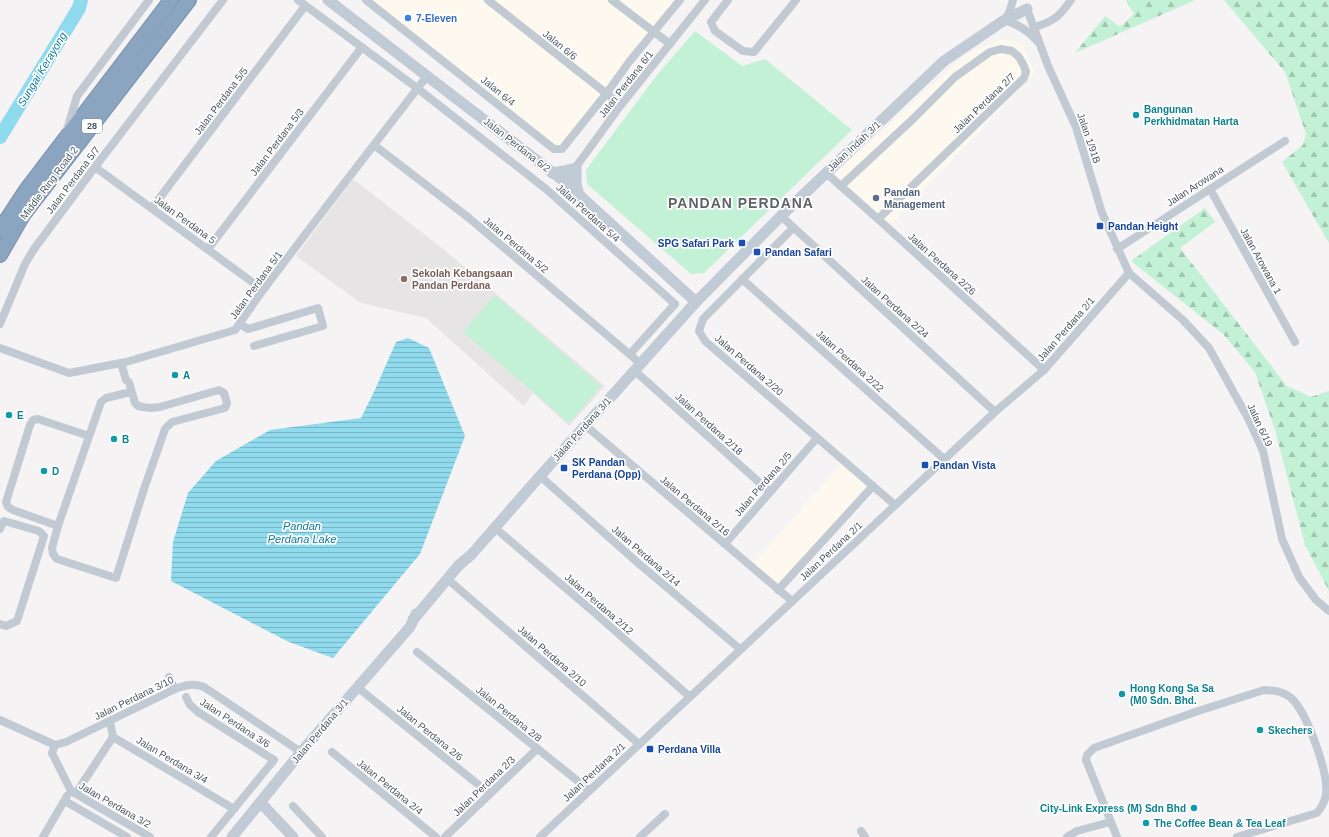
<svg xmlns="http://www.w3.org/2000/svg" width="1329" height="837" font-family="Helvetica,sans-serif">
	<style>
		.commercial { fill: #fdf9ef }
		.education { fill: #e6e4e5 }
		.green { fill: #c3f1d5 }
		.forest { fill: url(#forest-firs) }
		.water { fill: url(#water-rules) }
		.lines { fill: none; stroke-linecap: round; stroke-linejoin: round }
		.river { stroke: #90daee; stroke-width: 14 }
		.highway-casing { stroke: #7690ad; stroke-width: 16 }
		.street { stroke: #c1cad2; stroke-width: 8 }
		.secondary { stroke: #c1cbd6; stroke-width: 11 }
		.highway { stroke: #8ba5c1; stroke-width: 14 }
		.shop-dot { fill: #3f7fe0; stroke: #fff; stroke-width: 1.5 }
		.culture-dot { fill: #0f9aa8; stroke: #fff; stroke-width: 1.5 }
		.service-dot { fill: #5c6f8a; stroke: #fff; stroke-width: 1.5 }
		.transit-dot { fill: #1a4fb4; stroke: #fff; stroke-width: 1.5 }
		.education-dot { fill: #8d6e63; stroke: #fff; stroke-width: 1.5 }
		.labels { text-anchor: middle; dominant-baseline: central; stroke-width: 3.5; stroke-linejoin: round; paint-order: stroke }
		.shield { fill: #fff; stroke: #808990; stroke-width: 1 }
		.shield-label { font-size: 9px; font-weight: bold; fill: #4a5661 }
		.shop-label { font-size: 10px; font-weight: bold; fill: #366cbe; stroke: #fff; text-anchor: start }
		.street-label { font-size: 10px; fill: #4a5661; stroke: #fff }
		.culture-label { font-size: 10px; font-weight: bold; fill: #0d838f; stroke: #fff; text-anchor: start }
		.service-label { font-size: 10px; font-weight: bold; fill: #4e5e75; stroke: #fff; text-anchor: start }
		.transit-label { font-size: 10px; font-weight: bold; fill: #164399; stroke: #fff; text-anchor: start }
		.education-label { font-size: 10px; font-weight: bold; fill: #785e54; stroke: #fff; text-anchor: start }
		.water-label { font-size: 11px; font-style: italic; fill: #0c7c9b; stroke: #fff }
		.district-label { font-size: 14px; font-weight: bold; letter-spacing: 1px; fill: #5f6368; stroke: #fff }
	</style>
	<defs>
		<pattern id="forest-firs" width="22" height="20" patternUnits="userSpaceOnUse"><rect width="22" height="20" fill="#c3f1d5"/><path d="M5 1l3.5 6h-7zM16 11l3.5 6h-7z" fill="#a0c6b0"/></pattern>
		<pattern id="water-rules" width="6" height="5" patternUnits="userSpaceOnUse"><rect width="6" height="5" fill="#90daee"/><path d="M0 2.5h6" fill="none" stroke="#78b4c4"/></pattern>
	</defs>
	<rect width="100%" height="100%" fill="#f5f3f3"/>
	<g class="commercial">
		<path d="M370 0H678L561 146 555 145 458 68Z"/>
		<path d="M1002 39 1023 44 1034 73 890 225 835 174 965 55Z"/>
		<path d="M842 463 868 487 778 584 753 563Z"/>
	</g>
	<path class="education" d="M353 179 442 248 605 386 569 426 533 393 524 406 426 318 361 303 296 256Z"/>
	<g class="green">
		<path d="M695 31 742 66 765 59 852 130 704 273 691 274 587 184 586 170 657 75Z"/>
		<path d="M495 295 601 386 569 423 463 332Z"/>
	</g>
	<g class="forest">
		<path d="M1126 0H1195L1075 53 1105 16 1120 27 1134 14Z"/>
		<path d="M1224 0H1329V243L1282 162 1303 145 1306 134 1285 72Z"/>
		<path d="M1205 208 1215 222 1180 248 1287 386 1311 397 1329 391V591L1305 545 1275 430 1255 372 1223 334 1131 261Z"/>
	</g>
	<path class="water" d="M408 338 429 348 465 436 420 554 333 658 289 642 171 581 173 542 188 493 216 461 270 430 361 418 374 392 396 342Z"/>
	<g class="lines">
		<path class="river" d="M0 137 79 8 81 0"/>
		<defs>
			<g id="highway">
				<path d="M0 230 26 190 171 0"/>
				<path d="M0 255 23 215 189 0"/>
			</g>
		</defs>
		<use href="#highway" class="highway-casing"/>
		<g class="street">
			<path d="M298 0 417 88 546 189 675 304 630 354"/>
			<path d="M366 0 554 149H562L606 94 629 62 680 0"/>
			<path d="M488 0 621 105"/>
			<path d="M612 0 670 44"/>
			<path d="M728 0 711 22 715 31 743 51 754 52 796 0"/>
			<path d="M1013 0 1010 10 1005 20C1018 25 1028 30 1037 41"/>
			<path d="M1027 9 1048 66 1076 127 1102 213 1129 273 1183 320 1209 348 1249 420 1263 451 1282 539 1299 577 1316 600 1329 611"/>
			<path d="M1035 27C1054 21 1059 17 1071 0"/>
			<path d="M67 130 77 96 149 0"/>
			<path d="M374 145 469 218 641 364"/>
			<path d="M95 167 263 290"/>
			<path d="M826 173 878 219 1044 370"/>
			<path d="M565 182 621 105 705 0"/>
			<path d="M841 186 913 119 955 77 990 52 1001 49 1012 51 1019 57 1024 66 1026 72 1024 78 878 219"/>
			<path d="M1210 189 1295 342"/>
			<path d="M152 208 305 6"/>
			<path d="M781 216 995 412"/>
			<path d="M793 228 703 319 699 331 705 341 895 505"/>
			<path d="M208 249 362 47"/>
			<path d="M1117 249 1285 141"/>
			<path d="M742 279 944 459"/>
			<path d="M0 324 25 264 34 249 95 167 223 0"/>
			<path d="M240 324 248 329 318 308 323 326 254 346"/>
			<path d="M0 348 69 373 126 362 235 330 263 290 336 194 427 76"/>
			<path d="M121 363 126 380 129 382 135 403 138 406 143 407 151 408 160 407 219 390 224 393 227 403 225 408 172 422 165 429 144 489 116 578 57 559 53 554 52 548 58 526 101 402 106 398 131 392"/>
			<path d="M635 371 770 492"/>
			<path d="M586 426 792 601"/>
			<path d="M540 476 638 563 740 649"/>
			<path d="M58 526 13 510 8 507 6 502 30 425 33 420 38 419 89 436"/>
			<path d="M495 528 596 614 690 697"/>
			<path d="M0 529 2 524 4 521 39 531 44 536 17 621 6 626 0 624"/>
			<path d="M725 544 817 438"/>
			<path d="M452 583 639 744"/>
			<path d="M778 590 873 486"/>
			<path d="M417 652 589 790"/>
			<path d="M169 677 175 689"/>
			<path d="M357 687 490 794"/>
			<path d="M186 697 190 705 198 712 274 760 211 837"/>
			<path d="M0 720 55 745"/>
			<path d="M110 722 113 737 234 809"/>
			<path d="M55 745 66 742 175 689C185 685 193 683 204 687L301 752"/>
			<path d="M55 745 52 753 71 791 150 837"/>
			<path d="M332 752 436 837"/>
			<path d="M76 793 113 737"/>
			<path d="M65 801 127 837"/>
			<path d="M293 806 322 837"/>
			<path d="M861 831 865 837"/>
			<path d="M43 837 67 796"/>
			<path d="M445 837 537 749"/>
			<path d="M540 837 995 412 1044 370 1129 273"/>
			<path d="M640 837 665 814"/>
			<path d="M1067 837 1077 831 1110 822"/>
			<path d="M1117 837 1086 760 1087 755 1094 748 1195 712 1264 690C1275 690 1287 692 1294 701 1308 717 1329 774 1326 794 1325 802 1322 807 1317 813L1237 837"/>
		</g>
		<g class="secondary">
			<path d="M328 0 565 182 696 302"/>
			<path d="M552 173 564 171 576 168V184L579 195"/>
			<path d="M413 620 459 565 472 554 540 476 696 302 781 216 944 61 1003 21 1027 9"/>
			<path d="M260 802 293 837"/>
			<path d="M232 837 301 752 410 627 416 614"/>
		</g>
		<use href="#highway" class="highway"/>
	</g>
	<circle class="shop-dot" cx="408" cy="18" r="4"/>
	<g class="culture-dot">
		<circle cx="1136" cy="115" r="4"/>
		<circle cx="175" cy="375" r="4"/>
		<circle cx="9" cy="415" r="4"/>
		<circle cx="114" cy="439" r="4"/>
		<circle cx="44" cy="471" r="4"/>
		<circle cx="1122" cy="694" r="4"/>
		<circle cx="1260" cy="730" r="4"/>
		<circle cx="1194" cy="808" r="4"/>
		<circle cx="1146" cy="823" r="4"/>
	</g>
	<circle class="service-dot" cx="876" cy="198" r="4"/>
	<g class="transit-dot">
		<rect x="1096" y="222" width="8" height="8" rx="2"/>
		<rect x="738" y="239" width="8" height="8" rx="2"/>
		<rect x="753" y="248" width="8" height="8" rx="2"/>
		<rect x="921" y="461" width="8" height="8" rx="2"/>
		<rect x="560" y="464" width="8" height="8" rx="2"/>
		<rect x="646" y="745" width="8" height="8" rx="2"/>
	</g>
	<circle class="education-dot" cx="404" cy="279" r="4"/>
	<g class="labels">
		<rect class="shield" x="82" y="119" width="20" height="14" rx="3"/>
		<g class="shield-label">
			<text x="92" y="126">28</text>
		</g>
		<g class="shop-label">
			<text x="416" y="18">7-Eleven</text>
		</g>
		<g class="street-label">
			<text transform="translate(560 45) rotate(39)">Jalan 6/6</text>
			<text transform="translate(626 84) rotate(-52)">Jalan Perdana 6/1</text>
			<text transform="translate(498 91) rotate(39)">Jalan 6/4</text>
			<text transform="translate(221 101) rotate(-53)">Jalan Perdana 5/5</text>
			<text transform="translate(984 103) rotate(-44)">Jalan Perdana 2/7</text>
			<text transform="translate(1089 138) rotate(71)">Jalan 1/91B</text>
			<text transform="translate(277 142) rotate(-53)">Jalan Perdana 5/3</text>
			<text transform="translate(517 145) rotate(38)">Jalan Perdana 6/2</text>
			<text transform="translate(854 146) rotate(-43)">Jalan Indah 3/1</text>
			<text transform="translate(73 180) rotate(-53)">Jalan Perdana 5/7</text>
			<text transform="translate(49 183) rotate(-53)">Middle Ring Road 2</text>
			<text transform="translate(1195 186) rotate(-33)">Jalan Arowana</text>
			<text transform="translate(588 213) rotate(42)">Jalan Perdana 5/4</text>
			<text transform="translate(185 220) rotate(36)">Jalan Perdana 5</text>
			<text transform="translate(516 245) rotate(40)">Jalan Perdana 5/2</text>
			<text transform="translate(1261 261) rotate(61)">Jalan Arowana 1</text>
			<text transform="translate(942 264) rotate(42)">Jalan Perdana 2/26</text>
			<text transform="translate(256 285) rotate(-54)">Jalan Perdana 5/1</text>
			<text transform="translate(895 307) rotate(42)">Jalan Perdana 2/24</text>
			<text transform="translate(1066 329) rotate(-49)">Jalan Perdana 2/1</text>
			<text transform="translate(850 361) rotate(42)">Jalan Perdana 2/22</text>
			<text transform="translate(749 365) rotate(41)">Jalan Perdana 2/20</text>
			<text transform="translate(709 424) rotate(42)">Jalan Perdana 2/18</text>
			<text transform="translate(1260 425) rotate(65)">Jalan 6/19</text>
			<text transform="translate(582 429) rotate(-48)">Jalan Perdana 3/1</text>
			<text transform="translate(763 484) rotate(-49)">Jalan Perdana 2/5</text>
			<text transform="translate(695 506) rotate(40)">Jalan Perdana 2/16</text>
			<text transform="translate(831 551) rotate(-43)">Jalan Perdana 2/1</text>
			<text transform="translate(646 556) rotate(41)">Jalan Perdana 2/14</text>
			<text transform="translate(599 604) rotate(41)">Jalan Perdana 2/12</text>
			<text transform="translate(552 656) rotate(41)">Jalan Perdana 2/10</text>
			<text transform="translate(134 698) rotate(-26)">Jalan Perdana 3/10</text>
			<text transform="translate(509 714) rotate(39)">Jalan Perdana 2/8</text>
			<text transform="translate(235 723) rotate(33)">Jalan Perdana 3/6</text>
			<text transform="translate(320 731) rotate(-50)">Jalan Perdana 3/1</text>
			<text transform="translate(430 733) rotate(39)">Jalan Perdana 2/6</text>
			<text transform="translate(172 760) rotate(31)">Jalan Perdana 3/4</text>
			<text transform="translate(594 772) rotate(-43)">Jalan Perdana 2/1</text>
			<text transform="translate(484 786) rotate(-44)">Jalan Perdana 2/3</text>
			<text transform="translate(390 787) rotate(39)">Jalan Perdana 2/4</text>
			<text transform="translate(115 805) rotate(30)">Jalan Perdana 3/2</text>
		</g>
		<g class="culture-label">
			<text x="1144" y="109">Bangunan<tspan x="1144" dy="12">Perkhidmatan Harta</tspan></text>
			<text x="183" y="375">A</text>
			<text x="17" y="415">E</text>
			<text x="122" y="439">B</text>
			<text x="52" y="471">D</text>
			<text x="1130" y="688">Hong Kong Sa Sa<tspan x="1130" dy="12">(M0 Sdn. Bhd.</tspan></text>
			<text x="1268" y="730">Skechers</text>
			<text x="1186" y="808" text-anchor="end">City-Link Express (M) Sdn Bhd</text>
			<text x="1154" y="823">The Coffee Bean &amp; Tea Leaf</text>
		</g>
		<g class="service-label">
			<text x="884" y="192">Pandan<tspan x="884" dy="12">Management</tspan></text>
		</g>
		<g class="transit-label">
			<text x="1108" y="226">Pandan Height</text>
			<text x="734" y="243" text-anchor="end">SPG Safari Park</text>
			<text x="765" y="252">Pandan Safari</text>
			<text x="572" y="462">SK Pandan<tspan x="572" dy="12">Perdana (Opp)</tspan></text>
			<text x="933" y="465">Pandan Vista</text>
			<text x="658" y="749">Perdana Villa</text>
		</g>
		<g class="education-label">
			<text x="412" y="273">Sekolah Kebangsaan<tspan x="412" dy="12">Pandan Perdana</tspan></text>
		</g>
		<g class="water-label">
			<text transform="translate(42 69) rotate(-59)">Sungai Kerayong</text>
			<text x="302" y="526">Pandan<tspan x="302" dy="13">Perdana Lake</tspan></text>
		</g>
		<g class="district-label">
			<text x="741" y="203">PANDAN PERDANA</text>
		</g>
	</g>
</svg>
